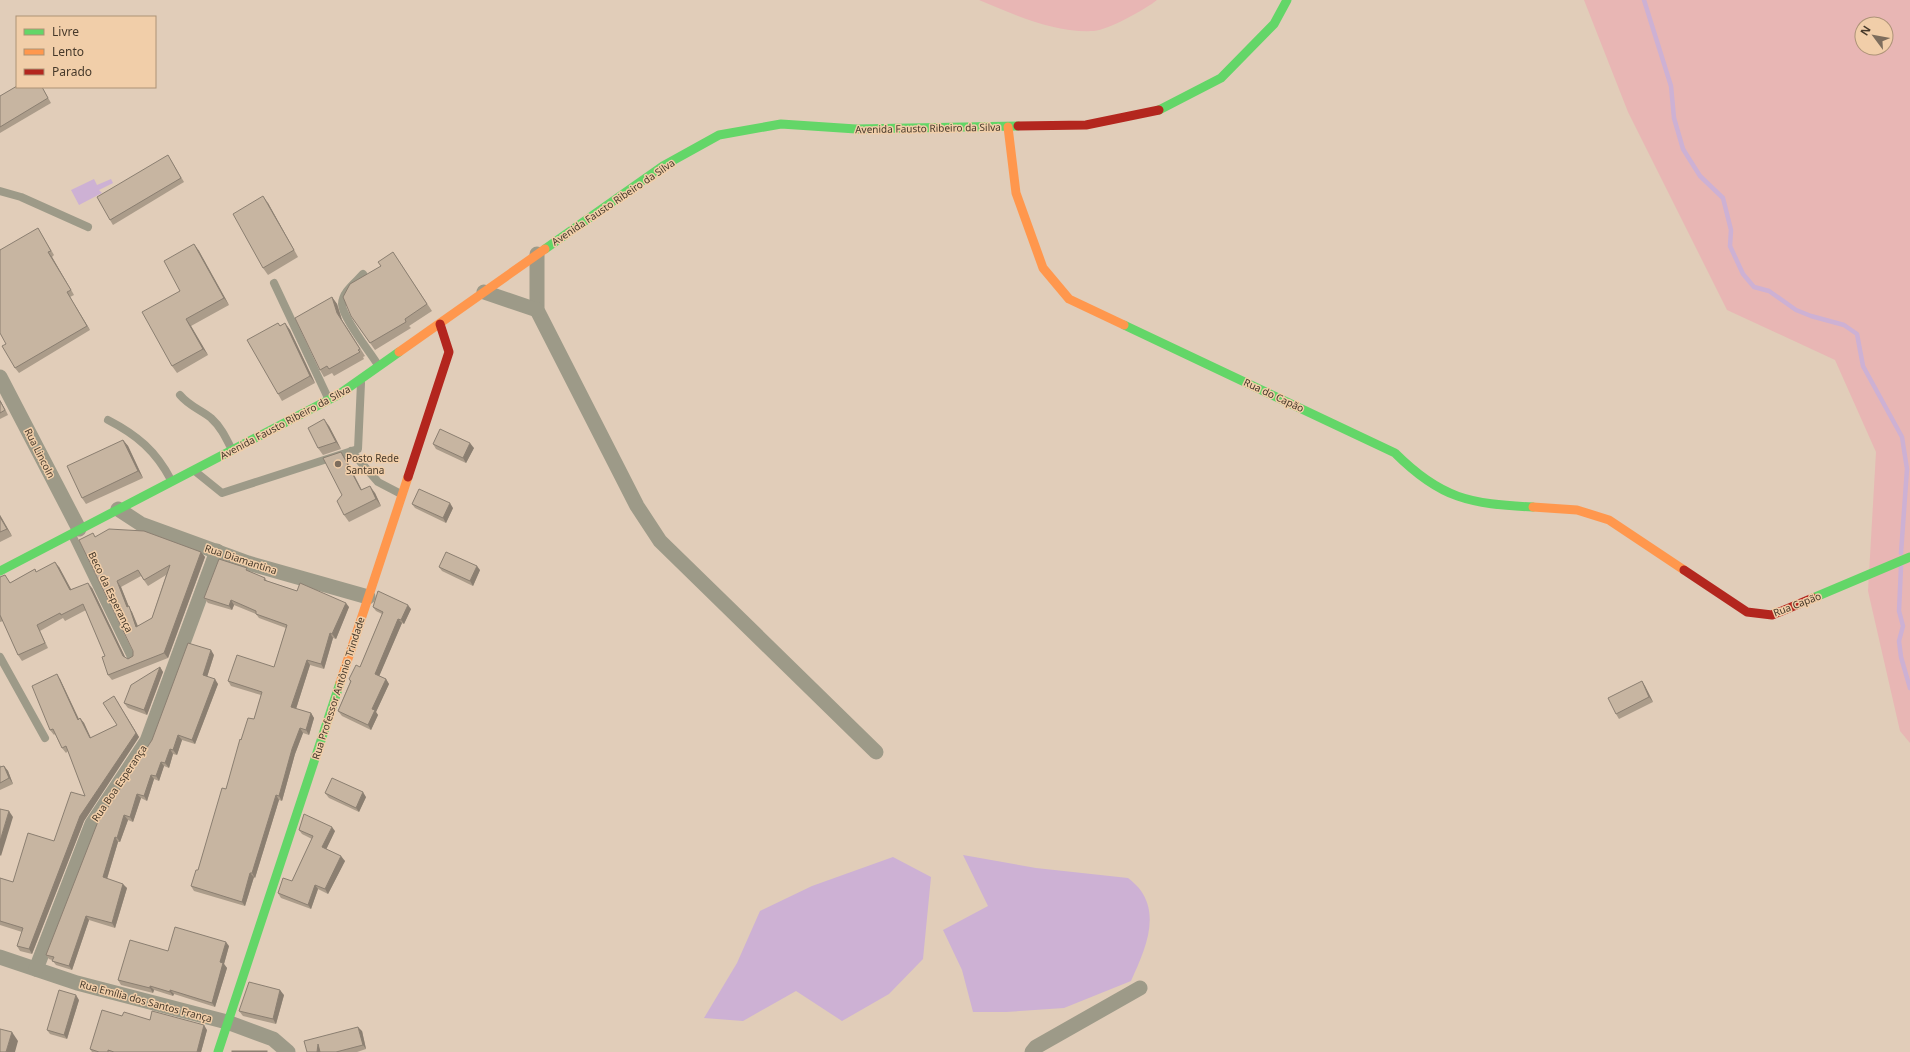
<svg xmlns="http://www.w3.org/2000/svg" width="1910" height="1052" font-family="'Noto Sans',sans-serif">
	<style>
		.green { fill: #e8b6b4; fill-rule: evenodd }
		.water { fill: #cdb1d4 }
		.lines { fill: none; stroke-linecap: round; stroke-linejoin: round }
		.stream { stroke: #cdb1d4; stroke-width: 4.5 }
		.lane { stroke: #9d9a88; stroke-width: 8 }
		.street { stroke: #9d9a88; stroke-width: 15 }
		.fast { stroke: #63d668; stroke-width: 9 }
		.slow { stroke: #ff974d; stroke-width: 9 }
		.jam { stroke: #b3261e; stroke-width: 9 }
		.wall { fill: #ab9c8a; fill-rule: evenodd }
		.shaded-wall { fill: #8b7f71 }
		.building { fill: #c7b5a1; stroke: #8b7f71; fill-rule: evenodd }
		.poi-dot { fill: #7d6d5d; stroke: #f1cea9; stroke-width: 1.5 }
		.labels { text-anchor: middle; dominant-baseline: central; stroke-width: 3; stroke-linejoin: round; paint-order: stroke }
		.street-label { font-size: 10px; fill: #473a2b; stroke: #f1cea9 }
		.poi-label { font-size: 10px; fill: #473a2b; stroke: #f1cea9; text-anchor: start }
	</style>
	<rect width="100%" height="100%" fill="#e1cdb9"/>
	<g class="green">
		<path d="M979 0H1157C1146 9 1108 30 1094 31 1054 33 1015 15 979 0Z"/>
		<path d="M1584 0H1910V743L1900 731 1868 591 1876 452 1835 360 1727 310 1628 112ZM1862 24H1886V48H1862Z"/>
	</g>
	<g class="water">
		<path d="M94 179 97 185 111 179 113 183 99 190 102 193 79 205 71 190Z"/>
		<path d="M963 855 1036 868 1128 878C1133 882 1140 888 1143 894 1159 921 1143 954 1131 981L1064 1008 1006 1012H973L962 970 943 930 988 906Z"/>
		<path d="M893 857 931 877 923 959 889 994 842 1021 796 991 743 1021 704 1018 737 963 760 911 812 886Z"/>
	</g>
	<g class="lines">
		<g class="stream">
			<path d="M1644 0 1671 86 1674 118 1683 149 1700 176 1723 198 1731 230 1730 246 1743 274 1754 287 1769 291 1796 310 1811 316 1844 325 1857 334 1863 366 1902 437 1907 469 1901 553"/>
			<path d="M1901 567 1899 611 1903 626 1899 641 1901 657 1910 688"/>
		</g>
		<g class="lane">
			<path d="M0 191 21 197 88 227"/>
			<path d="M363 274C356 282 342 292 342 304 342 317 370 352 378 365"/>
			<path d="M274 283 329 400"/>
			<path d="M180 395C189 406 201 410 211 418 221 427 226 438 232 450"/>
			<path d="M108 420C137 435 156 451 171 480"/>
			<path d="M351 451 378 482 401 494"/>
			<path d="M196 472 222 493 358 449 361 383"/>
			<path d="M72 535 132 659"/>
			<path d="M0 657 45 738"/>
		</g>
		<g class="street">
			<path d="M537 254V310L637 506 660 541 876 752"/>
			<path d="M484 292 537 310"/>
			<path d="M0 377 79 529"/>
			<path d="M118 509 141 524 248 563 368 597"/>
			<path d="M0 957 77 983 227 1022 273 1039 288 1052"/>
			<path d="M36 969 92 824 147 741 217 551"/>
			<path d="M1032 1052 1036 1047 1140 988"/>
		</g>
		<g class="fast">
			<path d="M1159 110 1221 78 1274 24 1287 0"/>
			<path d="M545 249 663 166 719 135 781 124 856 129 1018 126"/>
			<path d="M1124 325 1395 453C1441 499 1470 504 1533 507"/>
			<path d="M0 571 338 395 399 352"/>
			<path d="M1813 598 1910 557"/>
			<path d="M218 1052 340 683"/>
		</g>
		<g class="slow">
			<path d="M1008 127 1016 193 1043 268 1069 299 1124 325"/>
			<path d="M399 352 545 249"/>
			<path d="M1533 507 1577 510 1609 520 1684 570"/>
			<path d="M340 683 408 477"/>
		</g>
		<g class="jam">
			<path d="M1018 126 1086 125 1159 110"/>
			<path d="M408 477 449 352 440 324"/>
			<path d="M1684 570 1747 612 1772 615 1813 598"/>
		</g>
	</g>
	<g class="wall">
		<path d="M17 87H42L51 103 0 133V96Z"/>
		<path d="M171 160 184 182 113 225 110 220Z"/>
		<path d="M268 203 298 257 268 275 263 268Z"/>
		<path d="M38 228 54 255 52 257 74 295 70 297 90 330 19 373 15 368 6 344Z"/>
		<path d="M194 244 199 251 229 305 191 326 208 355 177 373 172 366 180 291Z"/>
		<path d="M393 252 432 311 409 326 411 328 375 350 351 316 381 266Z"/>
		<path d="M332 297 337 304 342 320 365 356 363 357 364 359 334 376 332 373 324 377 320 370Z"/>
		<path d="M278 323 280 326 285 323 290 330 315 383 282 401 278 394Z"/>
		<path d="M0 400 8 415 0 419Z"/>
		<path d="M329 426 341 449 323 455 318 448Z"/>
		<path d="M123 440 128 446 143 478 86 504 82 498Z"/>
		<path d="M433 444 474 448 466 463 436 449Z"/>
		<path d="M346 459 362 490 375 493 381 506 349 522 344 515 342 495Z"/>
		<path d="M412 504 453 508 446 523 415 508Z"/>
		<path d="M0 515 12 536 0 542Z"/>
		<path d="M96 537 201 552 205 557 168 658 112 680 108 675 105 656 86 610 65 621 63 618 40 631 48 648 22 661 18 655 3 621 0 622V577L5 575 10 583 35 569 36 572 59 567 71 589 92 588 125 657 128 659 133 656V651ZM166 575 152 618 138 626 132 612 129 607 121 587 141 576 148 586Z"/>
		<path d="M439 567 480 570 473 586 442 571Z"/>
		<path d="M247 568 249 571 265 578 267 581 297 591 349 607 336 639 333 638 324 669 310 665 296 709 311 713 314 718 309 735 303 733 295 754 282 801 279 800 255 878 254 877 245 906 194 891 191 886 198 870 226 789 241 740 254 719 261 695 231 686 228 681 274 667 286 628 259 618 256 614 234 605 232 610 208 603 204 598Z"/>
		<path d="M373 607 411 609 404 624 402 623 379 676 386 679 389 684 376 712 378 715 371 730 342 716 338 711 350 682 349 679 360 667 382 614 376 611Z"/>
		<path d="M214 655 207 677 218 684 195 744 182 740 177 755 173 754 169 768 164 766 159 781 154 779 147 801 141 798 133 822 128 820 120 842H118L107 879 127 888 115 928 89 920 72 970 56 965 52 960 49 959 46 955Z"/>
		<path d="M160 667 163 672 147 715 128 708 124 703Z"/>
		<path d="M60 679 79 719 80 718 84 723 91 738 117 725V701L139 737 84 821 32 954 20 951 17 946 22 932 0 925V878L13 882 54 841 85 796 68 751 66 753 62 748 55 734 54 735 50 730Z"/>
		<path d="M1642 681 1645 686 1653 702 1619 719 1616 714Z"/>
		<path d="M0 765 1 767 4 766 8 771 13 784 0 790Z"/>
		<path d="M325 793 366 797 359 812 329 798Z"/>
		<path d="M299 830 335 831 326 849 345 861 328 894 318 889 311 909 281 898 278 893 292 881 312 839 302 834Z"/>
		<path d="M229 946 224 964 227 968 215 1007 174 994 173 996 154 990 153 993 121 985 118 980 168 951Z"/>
		<path d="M284 995 276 1024 243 1016 239 1011Z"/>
		<path d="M79 1000 67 1039 50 1034 47 1030Z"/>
		<path d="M122 1016 150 1020 207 1030 201 1052H92L90 1049Z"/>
		<path d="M362 1031 366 1049 357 1052H307Z"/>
	</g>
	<g class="shaded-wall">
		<path d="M263 196 268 203 298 257 294 250Z"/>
		<path d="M194 244 199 251 229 305 224 298Z"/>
		<path d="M48 252 52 257 74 295 71 290Z"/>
		<path d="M67 292 70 297 90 330 87 326Z"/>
		<path d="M332 297 337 304 342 320 365 356 337 313Z"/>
		<path d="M186 319 191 326 208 355 203 349Z"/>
		<path d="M285 323 290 330 315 383 310 376Z"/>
		<path d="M0 400 8 415 5 410 0 401Z"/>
		<path d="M324 419 329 426 341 449 336 442Z"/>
		<path d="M123 440 128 446 143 478 138 471Z"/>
		<path d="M470 443 474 448 466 463 463 458Z"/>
		<path d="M341 452 346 459 365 497 361 490Z"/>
		<path d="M370 486 375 493 381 506 376 499Z"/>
		<path d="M450 503 453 508 446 523 443 518Z"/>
		<path d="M0 515 12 536 7 529 0 517Z"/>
		<path d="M201 552 205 557 168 658 164 653Z"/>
		<path d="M55 562 59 567 74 595 70 590Z"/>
		<path d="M477 566 480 570 473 586 470 581Z"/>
		<path d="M117 581 121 587 129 607 132 612 140 632 136 627 127 607Z"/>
		<path d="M88 583 92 588 127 661 123 656Z"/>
		<path d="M231 600 234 605 232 610 229 606Z"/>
		<path d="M346 603 349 607 336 639 332 634Z"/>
		<path d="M408 605 411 609 404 624 401 620Z"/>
		<path d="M398 619 402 623 378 679 375 674Z"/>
		<path d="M330 633 333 638 324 669 321 664Z"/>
		<path d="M211 650 214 655 206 680 203 675Z"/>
		<path d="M307 660 310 665 295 712 291 707Z"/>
		<path d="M160 667 163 672 147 715 144 710Z"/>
		<path d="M57 674 60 679 81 724 78 720Z"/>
		<path d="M215 679 218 684 195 744 192 740Z"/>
		<path d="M386 679 389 684 376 712 378 715 371 730 368 725 372 709Z"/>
		<path d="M1642 681 1645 686 1653 702 1649 697Z"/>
		<path d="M114 696 139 737 84 821 32 954 29 949 80 816 136 733Z"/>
		<path d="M311 713 314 718 309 735 306 730Z"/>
		<path d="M80 718 84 723 93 743 90 738Z"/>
		<path d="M300 728 303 733 295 754 282 801 279 796 292 749Z"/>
		<path d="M178 735 182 740 177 755 173 750Z"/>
		<path d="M170 749 173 754 169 768 165 763Z"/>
		<path d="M161 762 164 766 159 781 156 776Z"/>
		<path d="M4 766 8 771 13 784 9 778Z"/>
		<path d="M151 775 154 779 147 801 144 796Z"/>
		<path d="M363 792 366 797 359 812 356 808Z"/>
		<path d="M137 794 141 798 133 822 130 817Z"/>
		<path d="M276 795 279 800 255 878 252 873Z"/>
		<path d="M9 811 13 817 1 856 0 855V841Z"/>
		<path d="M124 815 128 820 120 842 117 838Z"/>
		<path d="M332 827 335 831 325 852 322 847Z"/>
		<path d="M115 837 118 842 106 882 103 877Z"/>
		<path d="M341 856 345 861 328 894 325 889Z"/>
		<path d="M250 873 254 877 245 906 242 902Z"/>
		<path d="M123 884 127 888 115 928 112 923Z"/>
		<path d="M315 885 318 889 311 909 308 905Z"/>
		<path d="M86 916 89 920 72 970 69 966Z"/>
		<path d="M226 942 229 946 224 964 227 968 215 1007 212 1003 220 962Z"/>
		<path d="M150 986 154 990 153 993 150 988Z"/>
		<path d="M170 990 174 994 173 996 170 992Z"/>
		<path d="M280 990 284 995 276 1024 273 1019Z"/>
		<path d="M76 995 79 1000 67 1039 64 1035Z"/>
		<path d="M204 1025 207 1030 201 1052H197Z"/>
		<path d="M358 1027 362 1031 366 1049 363 1045Z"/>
		<path d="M12 1032 18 1041 15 1052H6Z"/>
		<path d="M318 1044 321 1052H317Z"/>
	</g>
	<g class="building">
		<path d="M17 86V87H42L48 98 0 127V96Z"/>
		<path d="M168 155 181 178 110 220 97 197Z"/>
		<path d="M263 196 294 250 263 268 233 214Z"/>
		<path d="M38 228 51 251 48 252 71 290 67 292 87 326 15 368 2 346 6 344 0 333V250Z"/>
		<path d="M194 244 224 298 186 319 203 349 172 366 142 312 180 291 164 261Z"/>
		<path d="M393 252 427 304 405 319 406 322 370 343 351 316 343 297 350 284 381 266 378 262Z"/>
		<path d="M332 297 337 313 360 349 358 350 360 352 329 369 327 366 320 370 295 318Z"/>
		<path d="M278 323 280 326 285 323 310 376 278 394 247 340Z"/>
		<path d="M0 401 5 410 0 413Z"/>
		<path d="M324 419 336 442 318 448 308 428Z"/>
		<path d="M440 429 470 443 463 458 433 444Z"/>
		<path d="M123 440 138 471 82 498 67 466Z"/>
		<path d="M341 452 361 490 370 486 376 499 344 515 337 501 342 495 323 458Z"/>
		<path d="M419 489 450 503 443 518 412 504Z"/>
		<path d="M0 517 7 529 0 532Z"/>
		<path d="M109 529 144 531 201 552 164 653 108 675 102 657 105 656 83 604 61 615 60 613 37 625 45 643 18 655 0 615V577L5 575 10 583 35 569 36 572 55 562 70 590 88 583 123 656 128 659 133 656V651L79 540 93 533 95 537ZM170 565 152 618 136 627 129 606 127 607 117 581 138 570 144 580Z"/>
		<path d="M446 552 477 566 470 581 439 567Z"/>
		<path d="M219 559 247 568 246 570 265 578 264 580 297 591 300 583 346 603 332 634 330 633 321 664 307 660 291 707 311 713 306 730 300 728 292 749 279 796 276 795 252 873H250L242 902 191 886 196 870H198L222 788 226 789 240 739 241 740 248 718 254 719 262 692 228 681 237 655 274 667 287 625 256 614V611L231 600 229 606 204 598Z"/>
		<path d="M378 591 408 605 401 620 398 619 375 674 386 679 372 709 375 710 368 725 338 711 351 681 349 679 356 665 360 667 383 612 373 607Z"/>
		<path d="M188 643 211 650 203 675 215 679 192 740 178 735 173 750 170 749 165 763 161 762 156 776 151 775 144 796 137 794 130 817 124 815 117 838 115 837 103 877 123 884 112 923 86 916 69 966 52 961 54 957 46 955 97 824 152 740Z"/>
		<path d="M160 667 144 710 124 703 131 685Z"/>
		<path d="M57 674 78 720 80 718 90 738 117 725 103 703 114 696 136 733 80 816 29 949 17 946 23 928 0 921V878L13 882 28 833 54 841 71 792 85 796 66 746 62 748 53 729 50 730 32 686Z"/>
		<path d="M1642 681 1649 697 1616 714 1608 698Z"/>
		<path d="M4 766 9 778 0 783V767Z"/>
		<path d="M332 778 363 792 356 808 325 793Z"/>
		<path d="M0 809 9 811 0 841Z"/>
		<path d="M304 814 332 827 322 847 341 856 325 889 315 885 308 905 278 893 283 878 292 881 313 836 299 830Z"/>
		<path d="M175 927 226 942 220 962 223 963 212 1003 170 990V992L150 986V988L118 980 130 940 168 951Z"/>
		<path d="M249 982 280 990 273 1019 239 1011Z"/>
		<path d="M59 990 76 995 64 1035 47 1030Z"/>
		<path d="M102 1010 122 1016 124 1012 150 1020 152 1011 204 1025 197 1052H114L108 1050V1052H99L90 1049Z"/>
		<path d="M358 1027 363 1045 336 1052H320L318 1044 317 1052H307L304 1041Z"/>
		<path d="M0 1029 12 1032 6 1052H0Z"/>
		<rect x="232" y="1051" width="35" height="1"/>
	</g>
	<circle class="poi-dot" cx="338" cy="464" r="4"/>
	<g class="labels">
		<g class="street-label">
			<text transform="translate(928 128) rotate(-1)">Avenida Fausto Ribeiro da Silva</text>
			<text transform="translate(613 202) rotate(-34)">Avenida Fausto Ribeiro da Silva</text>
			<text transform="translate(1274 395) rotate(25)">Rua do Capão</text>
			<text transform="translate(285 422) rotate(-28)">Avenida Fausto Ribeiro da Silva</text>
			<text transform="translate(40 453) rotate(63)">Rua Lincoln</text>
			<text transform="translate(241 559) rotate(18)">Rua Diamantina</text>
			<text transform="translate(111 592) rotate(64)">Beco da Esperança</text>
			<text transform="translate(1797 604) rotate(-21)">Rua Capão</text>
			<text transform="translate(338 688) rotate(-72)">Rua Professor Antônio Trindade</text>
			<text transform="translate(119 783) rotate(-56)">Rua Boa Esperança</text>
			<text transform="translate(146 1001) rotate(15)">Rua Emília dos Santos França</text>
		</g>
		<g class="poi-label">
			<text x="346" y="458">Posto Rede<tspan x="346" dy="12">Santana</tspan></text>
		</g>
	</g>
	<rect x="16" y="16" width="140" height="72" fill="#f1cea9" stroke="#ad9377"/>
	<rect x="24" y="29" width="20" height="6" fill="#63d668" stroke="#ad9377"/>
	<text x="52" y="36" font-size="12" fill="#473a2b">Livre</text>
	<rect x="24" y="49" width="20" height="6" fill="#ff974d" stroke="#ad9377"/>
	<text x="52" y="56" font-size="12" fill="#473a2b">Lento</text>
	<rect x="24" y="69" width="20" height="6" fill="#b3261e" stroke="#ad9377"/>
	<text x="52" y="76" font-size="12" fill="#473a2b">Parado</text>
	<g transform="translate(1874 36) rotate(302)"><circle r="19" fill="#f1cea9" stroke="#ad9377"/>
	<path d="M0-3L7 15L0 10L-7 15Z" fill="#7d6d5d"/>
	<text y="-6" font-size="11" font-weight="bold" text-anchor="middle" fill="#473a2b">N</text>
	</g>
</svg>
